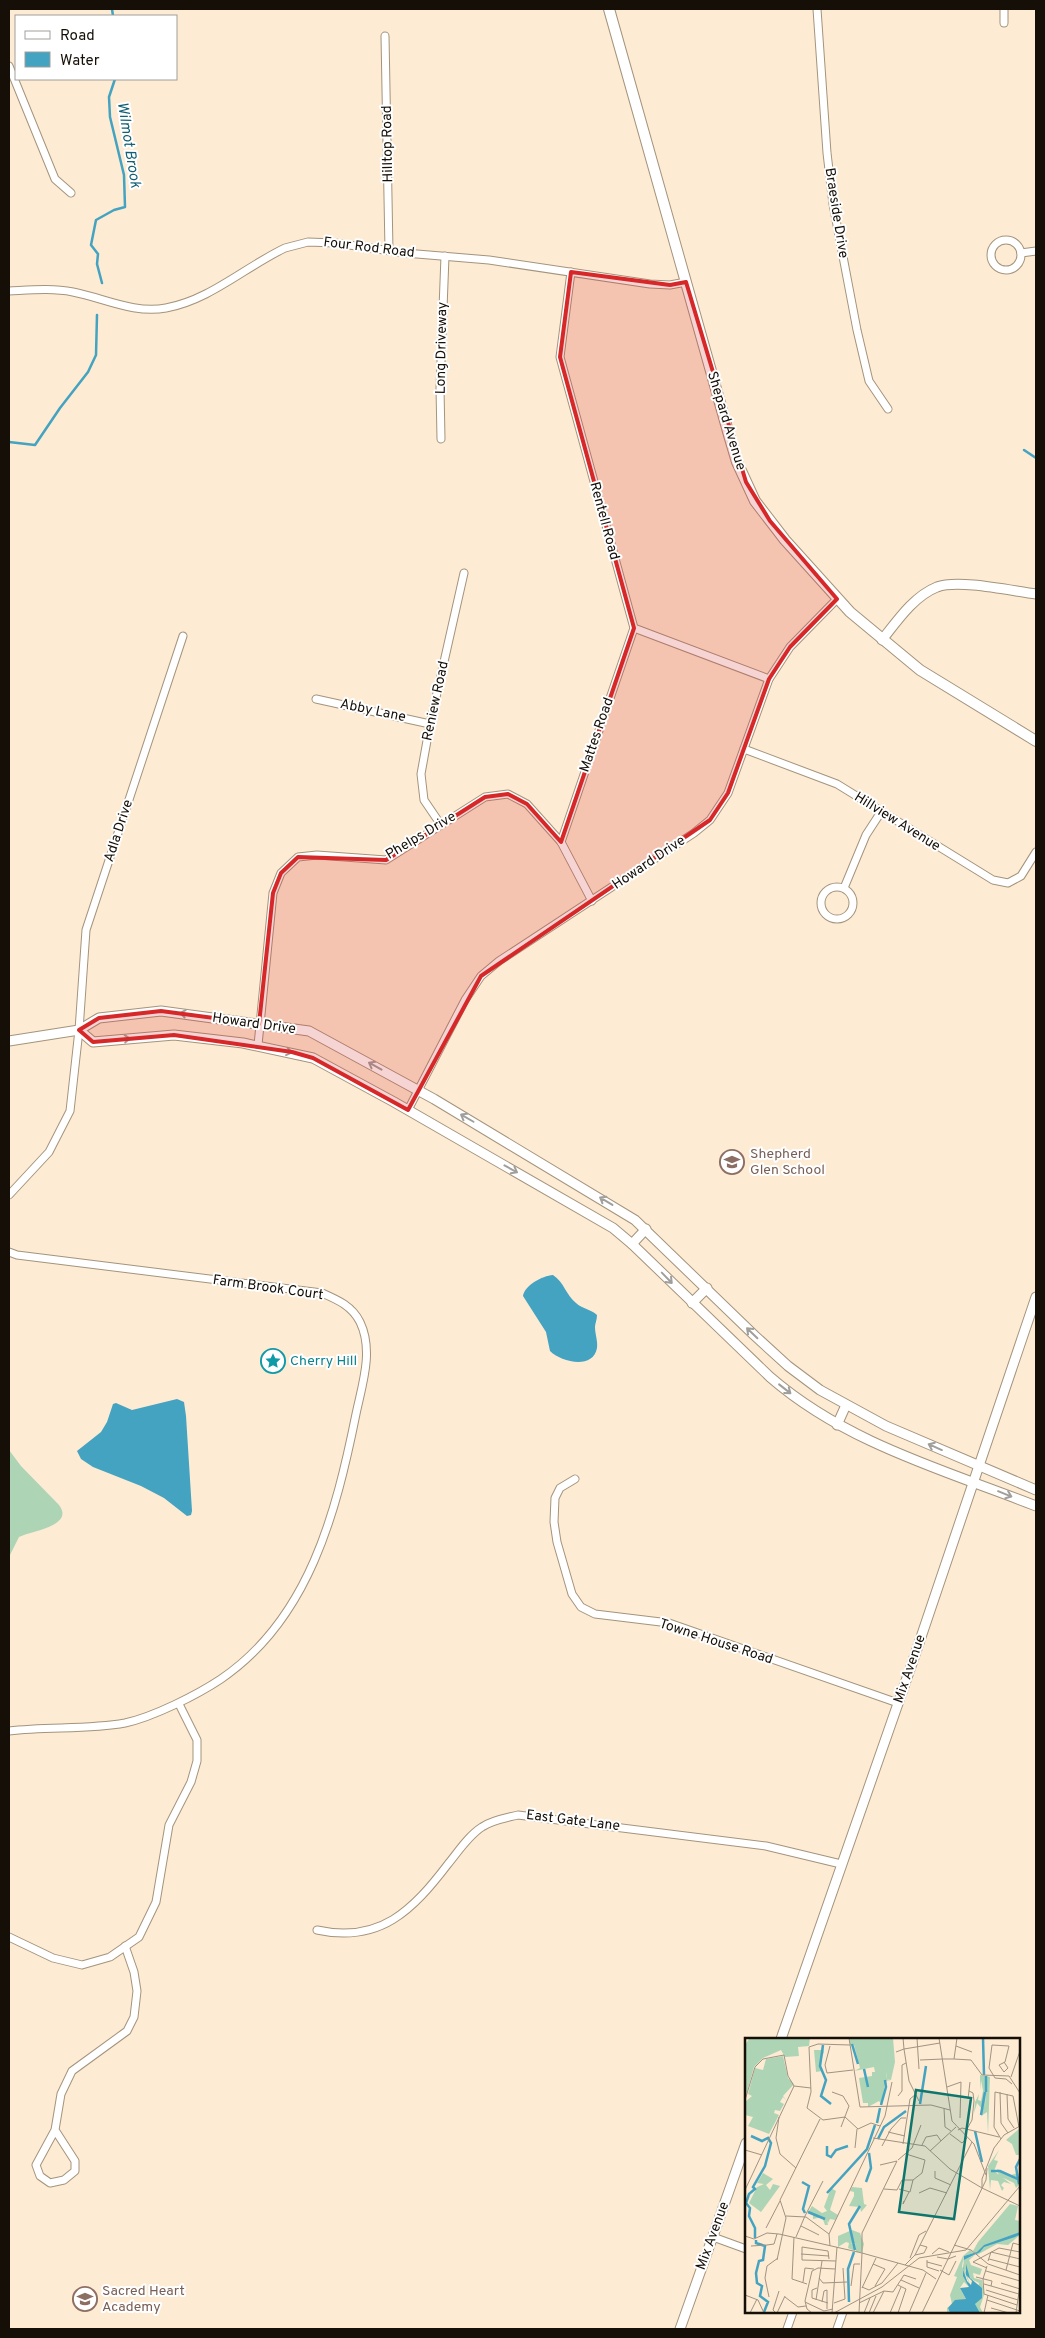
<svg xmlns="http://www.w3.org/2000/svg" width="1045" height="2338" font-family="Overpass,sans-serif">
	<style>
		.green { fill: #add5b5 }
		.water { fill: #43a3c1 }
		.lines { fill: none; stroke-linecap: round; stroke-linejoin: round }
		.stream { stroke: #43a3c1; stroke-width: 2.5 }
		.minor-casing { stroke: #a4947d; stroke-width: 9 }
		.tertiary-casing { stroke: #a4947d; stroke-width: 11 }
		.secondary-casing { stroke: #a4947d; stroke-width: 12 }
		.minor { stroke: #fff; stroke-width: 7 }
		.tertiary { stroke: #fff; stroke-width: 9 }
		.secondary { stroke: #fff; stroke-width: 10 }
		.oneway { stroke: #a19f9c }
		.marked { fill: #d62828; fill-opacity: 0.2; stroke: #d62828; stroke-width: 4; stroke-linejoin: round }
		.labels { text-anchor: middle; dominant-baseline: central; stroke-width: 4; stroke-linejoin: round; paint-order: stroke }
		.street-label { font-size: 14px; fill: #150f07; stroke: #fff }
		.education-label { font-size: 14px; fill: #785e54; stroke: #fff; text-anchor: start }
		.culture-label { font-size: 14px; fill: #0d838f; stroke: #fff; text-anchor: start }
		.water-label { font-size: 15px; font-style: italic; fill: #125f74; stroke: #fff }
		.inset-river { fill: none; stroke: #43a3c1; stroke-width: 2.5 }
		.inset-road { fill: none; stroke: #a09381; stroke-width: 1 }
		.view { fill: #0f766e; fill-opacity: 0.15; stroke: #0f766e; stroke-width: 2.5 }
		.inset-edge { fill: none; stroke: #150f07; stroke-width: 2.5 }
	</style>
	<rect width="100%" height="100%" fill="#fdebd3"/>
	<path class="green" d="M9 1450 21 1466 59 1505C75 1526 31 1531 19 1537L9 1557Z"/>
	<g class="water">
		<path d="M553 1275C564 1282 566 1295 576 1303 582 1309 591 1309 597 1315 597 1320 595 1323 595 1327 595 1334 598 1341 597 1348 593 1370 561 1362 550 1351L546 1332 523 1296C525 1285 542 1276 553 1275Z"/>
		<path d="M177 1399 184 1402 186 1416 192 1511 191 1515 187 1516 164 1498 141 1486 93 1467 81 1459 77 1451 101 1432 107 1422 113 1404 116 1403 132 1410Z"/>
	</g>
	<g class="lines">
		<g class="stream">
			<path d="M112 9 113 16"/>
			<path d="M102 283 97 264 98 254 91 245 96 220 114 210 125 207 124 175 110 117 109 97 115 79"/>
			<path d="M9 442 35 445 60 408 88 372 96 355 97 315"/>
			<path d="M1024 450 1036 458"/>
		</g>
		<defs>
			<g id="minor">
				<path d="M817 9 827 153 833 204 857 330 869 381 888 409"/>
				<path d="M1004 9V23"/>
				<path d="M385 36 389 251"/>
				<path d="M9 66 55 179 71 193"/>
				<circle cx="1006" cy="255" r="15"/>
				<path d="M1021 253 1036 251"/>
				<path d="M571 272 560 357 634 628 769 679"/>
				<path d="M9 291C31 290 52 288 73 292 104 298 134 314 166 308 210 300 245 267 285 248L308 242 335 243 405 253 489 260 650 284 670 285 686 282"/>
				<path d="M441 439 440 388 445 256"/>
				<path d="M316 699 430 724"/>
				<path d="M744 749 837 784 993 880 1008 883 1021 876 1036 852"/>
				<path d="M441 825 424 800 421 774 430 724 464 573"/>
				<path d="M561 842 634 628"/>
				<circle cx="837" cy="903" r="16"/>
				<path d="M844 888 866 835 881 812"/>
				<path d="M258 1045 273 893 281 873 298 857 317 855 386 860 485 797 508 794 527 804 561 842 592 901"/>
				<path d="M408 1110 465 1000 481 976 499 961 694 833 710 820 728 793 769 679 790 647 837 599"/>
				<path d="M9 1195 49 1152 70 1111 79 1030 86 930 183 636"/>
				<path d="M9 1252 17 1255 322 1293C338 1300 352 1306 360 1322 374 1351 362 1385 356 1414 336 1513 309 1619 221 1679 197 1695 153 1717 125 1723 87 1730 47 1726 9 1731"/>
				<path d="M575 1479 560 1488 555 1498 554 1522 557 1542 572 1594 581 1607 595 1614 669 1623 898 1703"/>
				<path d="M317 1930C380 1944 413 1910 448 1864 458 1852 468 1836 482 1827 492 1820 506 1818 518 1815L766 1846 841 1864"/>
				<path d="M9 1937 53 1958 82 1965 110 1957 139 1937 156 1902 169 1825 191 1782 197 1761V1740L179 1704"/>
				<path d="M55 2130 75 2161V2171L64 2180 50 2183 40 2176 36 2165 55 2130 61 2094 72 2071 127 2031 134 2017 137 1991 134 1972 125 1946"/>
				<path d="M713 2237 746 2249"/>
				<path d="M787 2329 793 2312"/>
				<path d="M837 2329 843 2312"/>
			</g>
			<g id="tertiary">
				<path d="M882 640C897 621 914 596 937 587 959 579 1012 591 1036 594"/>
				<path d="M79 1030 93 1042 174 1035 243 1043 313 1058 394 1102 613 1228 632 1244 770 1377C846 1443 944 1470 1036 1506"/>
				<path d="M9 1041 79 1030 99 1018 161 1011 309 1031 434 1099 635 1220 754 1335 788 1366 820 1390 886 1426 1036 1490"/>
				<path d="M632 1244 646 1229"/>
				<path d="M692 1303 707 1288"/>
				<path d="M837 1425 846 1405"/>
				<path d="M781 2039 916 1652 1036 1297"/>
				<path d="M680 2329 746 2143"/>
			</g>
			<path id="secondary" d="M609 9 729 435 737 462 755 501 785 540 850 612 920 670 1036 741"/>
		</defs>
		<use href="#minor" class="minor-casing"/>
		<use href="#tertiary" class="tertiary-casing"/>
		<use href="#secondary" class="secondary-casing"/>
		<use href="#minor" class="minor"/>
		<use href="#tertiary" class="tertiary"/>
		<use href="#secondary" class="secondary"/>
	</g>
	<defs><path id="oneway-shaft" d="M-6 0H5M1.5-3L5.5 0L1.5 3" fill="none" stroke-width="1.6" stroke-linecap="round" stroke-linejoin="round" transform="scale(1.25)"/></defs>
	<g class="oneway">
		<use href="#oneway-shaft" transform="translate(187 1014) rotate(-172)"/>
		<use href="#oneway-shaft" transform="translate(123 1039) rotate(-5)"/>
		<use href="#oneway-shaft" transform="translate(285 1051) rotate(12)"/>
		<use href="#oneway-shaft" transform="translate(375 1066) rotate(-151)"/>
		<use href="#oneway-shaft" transform="translate(467 1118) rotate(-150)"/>
		<use href="#oneway-shaft" transform="translate(511 1169) rotate(29)"/>
		<use href="#oneway-shaft" transform="translate(606 1201) rotate(-149)"/>
		<use href="#oneway-shaft" transform="translate(667 1278) rotate(46)"/>
		<use href="#oneway-shaft" transform="translate(752 1333) rotate(-136)"/>
		<use href="#oneway-shaft" transform="translate(785 1389) rotate(38)"/>
		<use href="#oneway-shaft" transform="translate(935 1447) rotate(-156)"/>
		<use href="#oneway-shaft" transform="translate(1005 1494) rotate(22)"/>
	</g>
	<path class="marked" d="M571 272 670 285 686 282 746 482 770 521 837 599 790 647 769 679 728 793 710 820 481 976 408 1110 313 1058 292 1052 174 1035 93 1042 79 1030 99 1018 161 1011 259 1024 273 893 281 873 298 857 386 860 485 797 508 794 527 804 561 842 634 628 560 357Z"/>
	<defs>
		<symbol id="school-ring" viewBox="-11 -11 22 22"><circle r="9.5" fill="#fff" stroke="#8d6e63" stroke-width="1.5"/><path d="M0-5L7-2L0 1L-7-2ZM-4 1L0 2.5L4 1V4Q0 6-4 4Z" fill="#8d6e63"/></symbol>
		<symbol id="sight-ring" viewBox="-11 -11 22 22"><circle r="9.5" fill="#fff" stroke="#0f9aa8" stroke-width="1.5"/><path d="M0-6L1.8-2.2L6-1.7L2.9 1.2L3.7 5.4L0 3.3L-3.7 5.4L-2.9 1.2L-6-1.7L-1.8-2.2Z" fill="#0f9aa8"/></symbol>
	</defs>
	<g fill-rule="evenodd">
		<use href="#school-ring" x="718" y="1148" width="28" height="28"/>
		<use href="#sight-ring" x="259" y="1347" width="28" height="28"/>
		<use href="#school-ring" x="71" y="2285" width="28" height="28"/>
	</g>
	<g class="labels">
		<g class="street-label">
			<text transform="translate(388 144) rotate(-91)">Hilltop Road</text>
			<text transform="translate(836 213) rotate(81)">Braeside Drive</text>
			<text transform="translate(369 248) rotate(7)">Four Rod Road</text>
			<text transform="translate(442 348) rotate(-89)">Long Driveway</text>
			<text transform="translate(726 421) rotate(73)">Shepard Avenue</text>
			<text transform="translate(604 521) rotate(75)">Rentell Road</text>
			<text transform="translate(436 701) rotate(-78)">Reniew Road</text>
			<text transform="translate(373 711) rotate(12)">Abby Lane</text>
			<text transform="translate(597 735) rotate(-71)">Mattes Road</text>
			<text transform="translate(897 822) rotate(32)">Hillview Avenue</text>
			<text transform="translate(119 831) rotate(-72)">Adla Drive</text>
			<text transform="translate(421 836) rotate(-31)">Phelps Drive</text>
			<text transform="translate(649 863) rotate(-34)">Howard Drive</text>
			<text transform="translate(254 1024) rotate(8)">Howard Drive</text>
			<text transform="translate(268 1288) rotate(8)">Farm Brook Court</text>
			<text transform="translate(716 1642) rotate(18)">Towne House Road</text>
			<text transform="translate(910 1669) rotate(-71)">Mix Avenue</text>
			<text transform="translate(573 1821) rotate(7)">East Gate Lane</text>
			<text transform="translate(713 2236) rotate(-70)">Mix Avenue</text>
		</g>
		<g class="education-label">
			<text x="750" y="1154">Shepherd<tspan x="750" dy="16">Glen School</tspan></text>
			<text x="102" y="2291">Sacred Heart<tspan x="102" dy="16">Academy</tspan></text>
		</g>
		<g class="culture-label">
			<text x="290" y="1361">Cherry Hill</text>
		</g>
		<g class="water-label">
			<text transform="translate(128 145) rotate(81)">Wilmot Brook</text>
		</g>
	</g>
	<g transform="translate(745 2038)">
		<rect width="275" height="275" fill="#fdebd3"/>
		<path d="M104 0H148L150 24 146 42 141 41 142 34H130L129 29 109 33 115 30 109 7H105ZM18 135 28 141 21 147 25 152 28 146 35 148 16 174 4 165 12 149 19 146 12 145ZM107 149 117 150 119 166 122 167 116 174 115 169 104 168 109 158V154L105 153ZM86 150 91 153 85 172 93 177 90 182 85 181 83 185 82 182 83 187H80L77 179 68 181V176L63 174 67 168 77 175 82 173 79 169ZM107 192 115 195 119 206 117 214H111L110 205H106L110 207V213L103 210 104 205 101 204 93 209V198Z" fill="#add5b5"/>
		<path d="M235 37 240 38 241 70V38L245 39 243 96 242 74 236 78 239 65 237 71 232 65 229 75 230 64 234 56 233 62 236 63 238 53 236 42 235 52ZM254 112 249 122 253 123 249 133 266 146 259 144 256 147 259 150 257 153 253 143 246 142 245 152 243 128ZM252 131 266 137 273 135 275 146 271 150 269 145 254 138ZM225 212 229 215 219 218 217 228 224 249 219 244 215 250 221 261 203 270 205 275H202V270L207 266 205 257 212 239 209 238 218 218ZM230 217 224 222 226 227 237 231 235 237 228 235 229 240 237 242 239 257 235 269 238 275 232 273 230 267 234 245 226 241 220 231 225 247 218 231 219 222Z" fill="#add5b5"/>
		<path d="M65 0 64 8 53 9 54 18 40 19 36 12 18 20 9 29 0 61V7L4 1ZM78 7 79 14 74 28 77 33 71 34 69 12H78ZM38 18 43 40 49 46 38 58 41 62 38 59 35 64 39 66 35 73 30 72 29 75 34 77 24 96 3 88 8 79 0 77V64L7 58 3 56 10 30 18 32 21 21ZM127 34H142L141 41 146 42 140 43 137 67 134 63 123 69V65H118L114 40 127 38ZM275 90V117H271L267 106 261 102ZM265 166 273 168 270 182 275 183V197L263 207 252 206 232 217 228 213 233 204Z" fill="#add5b5"/>
		<path d="M275 194 274 197 270 199 239 209 235 214 219 222 218 231 222 243 226 247 227 243 221 237V226L225 240 237 250V260L230 266 235 275H205L203 270 210 262 221 261 215 250 224 249 218 238 219 218 232 214 239 207Z" fill="#43a3c1"/>
		<path class="inset-river" d="M238 0 239 37M107 6 113 26M78 7 75 28 81 42 76 58 86 66M119 31 123 49M241 38V54M175 66 181 28M136 67 141 49 140 42M236 77 240 54M132 85 135 70M230 93 237 124M6 98 17 103 23 100 26 105 20 128 8 149 10 151 4 156 1 165 5 170 4 178 10 190V200M133 101 139 89 161 73M82 108V117L86 119 91 112 103 108M246 133H255L273 141 274 146M273 141 271 129 275 121M57 144 64 148 58 171 60 175M121 144 126 130 124 115M82 155 122 111 130 87M63 174 80 181M11 202V205L20 208 18 222 14 223 11 235 12 245 17 248 15 258 23 264 19 274M110 212 104 186 115 168M104 264 103 231 109 214"/>
		<path class="inset-road" d="M104 0 115 69 186 67 205 72M172 0 174 31M194 0 207 83 229 106 241 137M105 7 73 6 64 9 66 54 62 70 78 82 100 79 113 91 126 85 135 88M85 8 80 27 82 35 108 32M211 8 227 14M151 14 159 11 158 0M198 21H209L212 0M209 21 226 22 237 37 264 38 275 55M175 22 198 21M259 24 263 30 259 34 254 27 260 24 264 8 247 7 244 30 250 40 261 41 267 46M266 39 275 13M49 48 66 50M202 49 216 44 215 80M87 54 98 58 104 68 96 89M255 54 256 85 263 95M262 56 263 81 269 90M153 58 157 53V27L161 25M223 61 225 44M0 62 10 29 18 21 39 17 43 38 49 48 0 152M174 63 164 43 159 11 195 5M199 70 200 89 206 93M34 79 31 100 35 116 51 130M222 91 227 82 229 63 228 55 224 53M213 92 217 90 254 99M143 94 160 98M205 96 217 105 222 100M128 100 180 108 205 131 237 150M256 101 249 89 250 54 268 58 274 89M158 106 165 61 171 56M177 107 181 99 192 97 196 103M137 108 146 91 156 80H161M110 110 112 91M0 112 17 117M185 113 211 89M153 122 167 110 176 87M135 127 152 123M190 133V140L206 147M237 150V141L249 110 259 97 275 88M237 150 275 168M139 151 152 152 157 142H168L177 135 180 122 161 116M154 151 165 154 168 142M174 155 185 150 202 155M159 163 158 166 164 154M41 178 61 179 84 196M60 178 78 143M56 188 74 197M21 190 35 163M0 198 9 201 22 195 34 196 117 215V195L152 123M49 199 47 241 62 246M51 199 60 178M22 207 29 206 32 196M209 207 226 212 243 226 275 237M6 208 22 207M85 208 84 196 140 78 147 44M117 215 178 232 191 241M56 216 84 218M187 216 194 210 204 214M170 217 179 215 182 209 175 207M192 219 203 221 211 218M165 220 174 197 181 193M84 221 83 213 57 209V222L91 223M244 221 275 229M32 222 41 180 35 162 75 81M182 222V229L194 233M243 223 246 214 275 221M182 224 197 228M128 226 140 231 130 248M160 227 170 217 227 104M242 228 238 241 239 256 272 267M242 230 228 224 254 210 275 214M195 232 204 237 211 223M261 232 268 205 275 207M241 233 275 243M231 239 247 243 246 248M74 240 78 245 102 244M156 242 174 250M58 244 60 230 69 231M256 245 275 251M239 246 274 256M153 247 161 251 153 275M106 248 109 226H115M117 249 124 252 137 245 153 225M72 250 67 252V260L83 265M117 250 131 220M241 252 273 262M139 253 148 254 159 237 171 241M0 257 13 262 19 275M24 259 20 240 22 228 33 220M40 259 53 269 61 268M71 262 77 223M242 262 275 273M60 264 79 273 88 271M77 264 79 253 82 252V271M89 265 100 261 98 230M114 265 139 253M246 270 264 275M5 275 12 261M31 275 28 272 34 253M32 275 40 258M67 275 62 271 60 263 67 233 73 230 90 231M87 275 92 209M89 275 137 249 174 220 221 212 275 148M114 275 117 215M119 275 125 260M124 275 131 258M128 275 139 253M145 275 156 249M164 275 181 235M177 275 241 142 242 130M239 275 243 257M271 275 275 247"/>
		<path class="view" d="M171 52 226 60 209 181 154 174Z"/>
		<rect width="275" height="275" class="inset-edge"/>
	</g>
	<rect width="1045" height="2338" fill="none" stroke="#150f07" stroke-width="20"/>
	<rect x="15" y="15" width="162" height="65" fill="#ffffff" stroke="#a19f9c"/>
	<rect x="25" y="31" width="25" height="8" fill="#ffffff" stroke="#a19f9c"/>
	<text x="60" y="40" font-size="15" fill="#150f07">Road</text>
	<rect x="25" y="52" width="25" height="15" fill="#43a3c1" stroke="#a19f9c"/>
	<text x="60" y="65" font-size="15" fill="#150f07">Water</text>
</svg>
